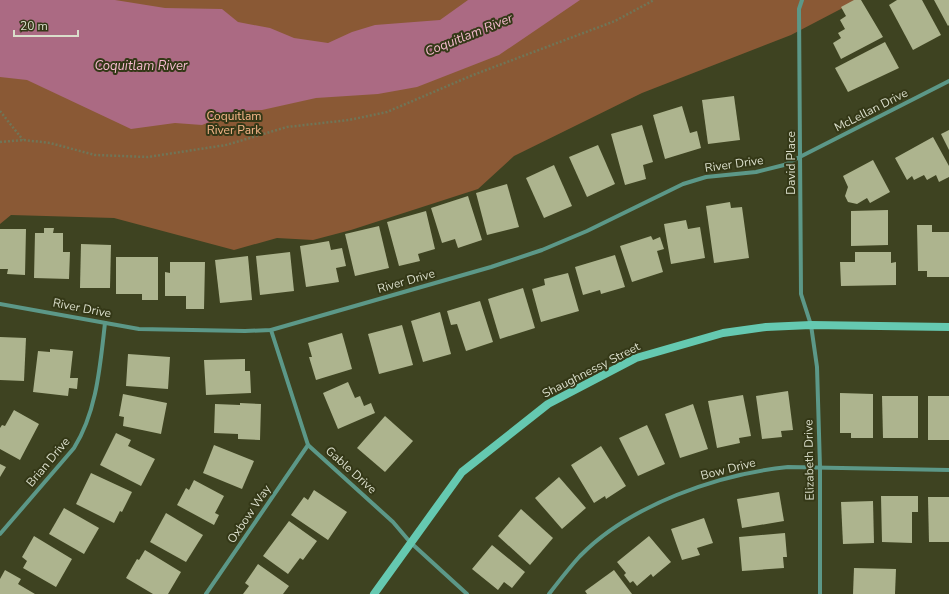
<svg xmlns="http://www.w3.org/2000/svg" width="949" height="594" font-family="'Nunito Sans',sans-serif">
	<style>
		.green { fill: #8a5935 }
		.water { fill: #ab6a83 }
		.building { fill: #adb48e }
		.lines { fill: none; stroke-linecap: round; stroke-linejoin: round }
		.path { stroke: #707557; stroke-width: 2.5; stroke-dasharray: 2 2; stroke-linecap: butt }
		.street { stroke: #5c9888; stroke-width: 4 }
		.secondary { stroke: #65c9b1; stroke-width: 8 }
		.labels { text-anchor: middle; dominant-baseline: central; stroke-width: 4; stroke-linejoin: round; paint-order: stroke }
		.street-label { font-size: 12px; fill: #dadecb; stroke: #343817 }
		.park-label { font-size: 12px; fill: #f7b78a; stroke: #343817 }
		.water-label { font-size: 13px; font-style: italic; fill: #f5bbcf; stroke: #343817 }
	</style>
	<rect width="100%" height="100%" fill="#3e4321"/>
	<path class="green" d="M0 0H858L791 35 642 93 514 156 478 189 351 230 313 240 277 238 234 250 114 218 11 215 0 224Z"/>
	<path class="water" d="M0 0H115L165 8 222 9 238 22 270 28 294 38 328 43 352 32 375 25 440 20 468 0H580L499 55 417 87 378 94 316 98 262 110 236 111 202 125 175 123 131 129 27 80 0 77Z"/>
	<g class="building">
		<path d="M854 0H861L883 37 841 59 833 43 841 38 838 33 845 29 840 20 846 16 841 7Z"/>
		<path d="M897 0H922L941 35 913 50 889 5Z"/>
		<path d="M934 0H949V25L948 26Z"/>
		<path d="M885 42 899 68 848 92 835 68Z"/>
		<path d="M734 96 740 140 708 144 702 100Z"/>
		<path d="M682 106 690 133 697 131 701 148 665 159 653 115Z"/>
		<path d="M642 125 653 162 643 165 646 179 625 185 611 134Z"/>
		<path d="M949 130V150L941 134Z"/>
		<path d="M933 137 949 166V177L939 182 936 175 927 180 924 175 914 180 912 176 907 180 895 158Z"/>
		<path d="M598 145 615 184 587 197 569 157Z"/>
		<path d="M873 160 890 192 870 203 867 198 857 204 848 202 845 196 848 187 843 176Z"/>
		<path d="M554 165 572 206 544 218 526 178Z"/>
		<path d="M507 184 519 227 487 235 476 193Z"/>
		<path d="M468 196 482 240 458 248 455 239 442 243 431 208Z"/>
		<path d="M730 202 731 208 742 207 749 258 714 263 706 206Z"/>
		<path d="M888 210V245L851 246V211Z"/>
		<path d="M426 211 435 249 418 254 420 261 399 266 387 222Z"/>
		<path d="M686 220 688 229 700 227 705 258 671 264 664 224Z"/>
		<path d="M917 225H932V232H949V277H927V271H918Z"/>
		<path d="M379 226 389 268 355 276 345 234Z"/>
		<path d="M44 228H54L53 233H63V252H70L69 279 34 278 35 233H44Z"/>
		<path d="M0 229H26L25 275 7 274 8 269H0Z"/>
		<path d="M651 236 653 240 660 237 664 249 657 251 663 272 632 282 620 246Z"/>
		<path d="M329 241 331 250 342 248 346 266 336 268 339 282 306 287 300 246Z"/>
		<path d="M81 244 111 245 110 288H80Z"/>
		<path d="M290 252 294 291 260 295 256 256Z"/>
		<path d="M855 252H891V263L896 262V285L841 286 840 262H855Z"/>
		<path d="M615 255 625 287 601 294 600 290 583 295 575 267Z"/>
		<path d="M248 256 252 300 220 303 215 260Z"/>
		<path d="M116 257H158V300H142V294H116Z"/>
		<path d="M170 262H205L204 309H186V296H165V272L170 273Z"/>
		<path d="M568 273 579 311 541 322 532 289 545 285 544 279Z"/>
		<path d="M523 288 535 328 500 339 488 299Z"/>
		<path d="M480 301 493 342 466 351 457 324 451 325 447 311Z"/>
		<path d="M440 312 451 354 423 362 411 321Z"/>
		<path d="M402 325 413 365 379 374 368 334Z"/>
		<path d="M342 333 352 369 316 380 309 357H312L308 343Z"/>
		<path d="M0 337 26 338 24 381 0 380Z"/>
		<path d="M50 349 73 351 70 378H78L77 389 69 388 68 396 33 392 38 351 50 352Z"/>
		<path d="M128 354 170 357 168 389 126 386Z"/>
		<path d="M245 359V371H250L251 393 206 395 204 360Z"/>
		<path d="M348 382 355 398 360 396 364 406 371 403 375 413 338 429 323 393Z"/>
		<path d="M788 391 793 430 781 431 782 437 762 439 756 396Z"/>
		<path d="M840 393 873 394V438H851V433H840Z"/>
		<path d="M123 394 167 403 161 434 123 426 124 417 119 416Z"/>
		<path d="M743 395 751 436 739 438 740 443 717 448 708 401Z"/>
		<path d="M882 396H918V438H883Z"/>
		<rect x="928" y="396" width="21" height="44"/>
		<path d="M240 403 261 404 260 440 238 439V434L214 433 215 404 240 405Z"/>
		<path d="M693 404 708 449 680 458 665 414Z"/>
		<path d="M14 410 39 424 20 460 0 449V428L2 425 5 426Z"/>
		<path d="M385 416 413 441 385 472 357 448Z"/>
		<path d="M647 425 665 464 638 476 619 438Z"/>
		<path d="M116 433 131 440 128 446 155 459 141 486 100 465Z"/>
		<path d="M214 445 254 461 242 489 203 473Z"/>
		<path d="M601 446 626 486 606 499 605 496 594 503 571 465Z"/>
		<path d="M0 464 6 467 0 477Z"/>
		<path d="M91 473 132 492 122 512 120 511 114 523 76 504Z"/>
		<path d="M559 477 586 508 562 529 535 498Z"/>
		<path d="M194 480 224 496 215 513 219 515 214 525 177 505 186 488 189 490Z"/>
		<path d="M314 490 347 512 328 540 291 515 304 497 308 500Z"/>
		<path d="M779 492 784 521 742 528 737 499Z"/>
		<path d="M881 496H918V512H912V543L882 542Z"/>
		<path d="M928 497H949V542H929Z"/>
		<path d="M873 501 874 543 843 544 841 502Z"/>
		<path d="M64 508 99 528 84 554 49 534Z"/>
		<path d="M521 509 553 538 530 565 498 536Z"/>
		<path d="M166 513 203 535 186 562 150 542Z"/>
		<path d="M704 518 713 543 697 548 700 555 682 560 671 529Z"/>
		<path d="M289 521 317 541 303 560 300 558 288 574 263 556Z"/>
		<path d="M785 533 787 557H783L784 568 742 571 739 537Z"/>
		<path d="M34 536 72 559 56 587 23 568 27 561 22 557Z"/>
		<path d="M649 536 671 562 653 577 651 574 637 586 633 581 630 583 624 575 626 573 617 562Z"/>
		<path d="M492 545 525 572 512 588 504 582 498 590 472 569Z"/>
		<path d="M145 550 181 572 168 594H153L126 578 137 559 139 560Z"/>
		<path d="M258 564 289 586 283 594H243L249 586 245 583Z"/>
		<path d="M854 568 896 569 895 594H853Z"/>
		<path d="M5 570 21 579 18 584 35 594H0V579Z"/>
		<path d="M614 570 632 594H587L585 591Z"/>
	</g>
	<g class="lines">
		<g class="path">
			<path d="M0 111 23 140"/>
			<path d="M0 142 24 140 50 143 95 155 148 157 226 145 287 127 349 120 387 112 473 75 615 21 654 0"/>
		</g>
		<g class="street">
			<path d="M802 0 799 9 801 294 811 325 817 367 820 467V594"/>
			<path d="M0 304 139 329 245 331 271 330 491 267 542 250 587 231 683 184 706 177 756 172 784 165 949 81"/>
			<path d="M271 330 308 445 393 522 410 542 467 594"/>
			<path d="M0 534 74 448C97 411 100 366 105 323"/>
			<path d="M206 594 308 445"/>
			<path d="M549 594C559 581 569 568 580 556 630 505 718 474 788 467L949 470"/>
		</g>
		<path class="secondary" d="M374 594 462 472 548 404 636 358 723 333 766 327 811 325 949 327"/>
	</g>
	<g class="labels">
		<g class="street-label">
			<text transform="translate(871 110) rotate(-27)">McLellan Drive</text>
			<text transform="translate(791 163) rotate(-90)">David Place</text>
			<text transform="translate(734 164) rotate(-8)">River Drive</text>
			<text transform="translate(406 281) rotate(-16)">River Drive</text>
			<text transform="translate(82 308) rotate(11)">River Drive</text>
			<text transform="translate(591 370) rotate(-27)">Shaughnessy Street</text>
			<text transform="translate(809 460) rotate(-91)">Elizabeth Drive</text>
			<text transform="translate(48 462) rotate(-50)">Brian Drive</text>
			<text transform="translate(728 469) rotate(-14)">Bow Drive</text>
			<text transform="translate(351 470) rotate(42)">Gable Drive</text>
			<text transform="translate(249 514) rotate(-56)">Oxbow Way</text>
		</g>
		<g class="park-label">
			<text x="234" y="116">Coquitlam<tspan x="234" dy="14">River Park</tspan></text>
		</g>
		<g class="water-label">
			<text transform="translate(469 35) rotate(-22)">Coquitlam River</text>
			<text x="141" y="66">Coquitlam River</text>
		</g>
	</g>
	<path d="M14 30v6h64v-6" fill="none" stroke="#dadecb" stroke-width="2"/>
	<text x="20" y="30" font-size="12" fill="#dadecb" stroke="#343817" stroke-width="3" paint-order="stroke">20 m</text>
</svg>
